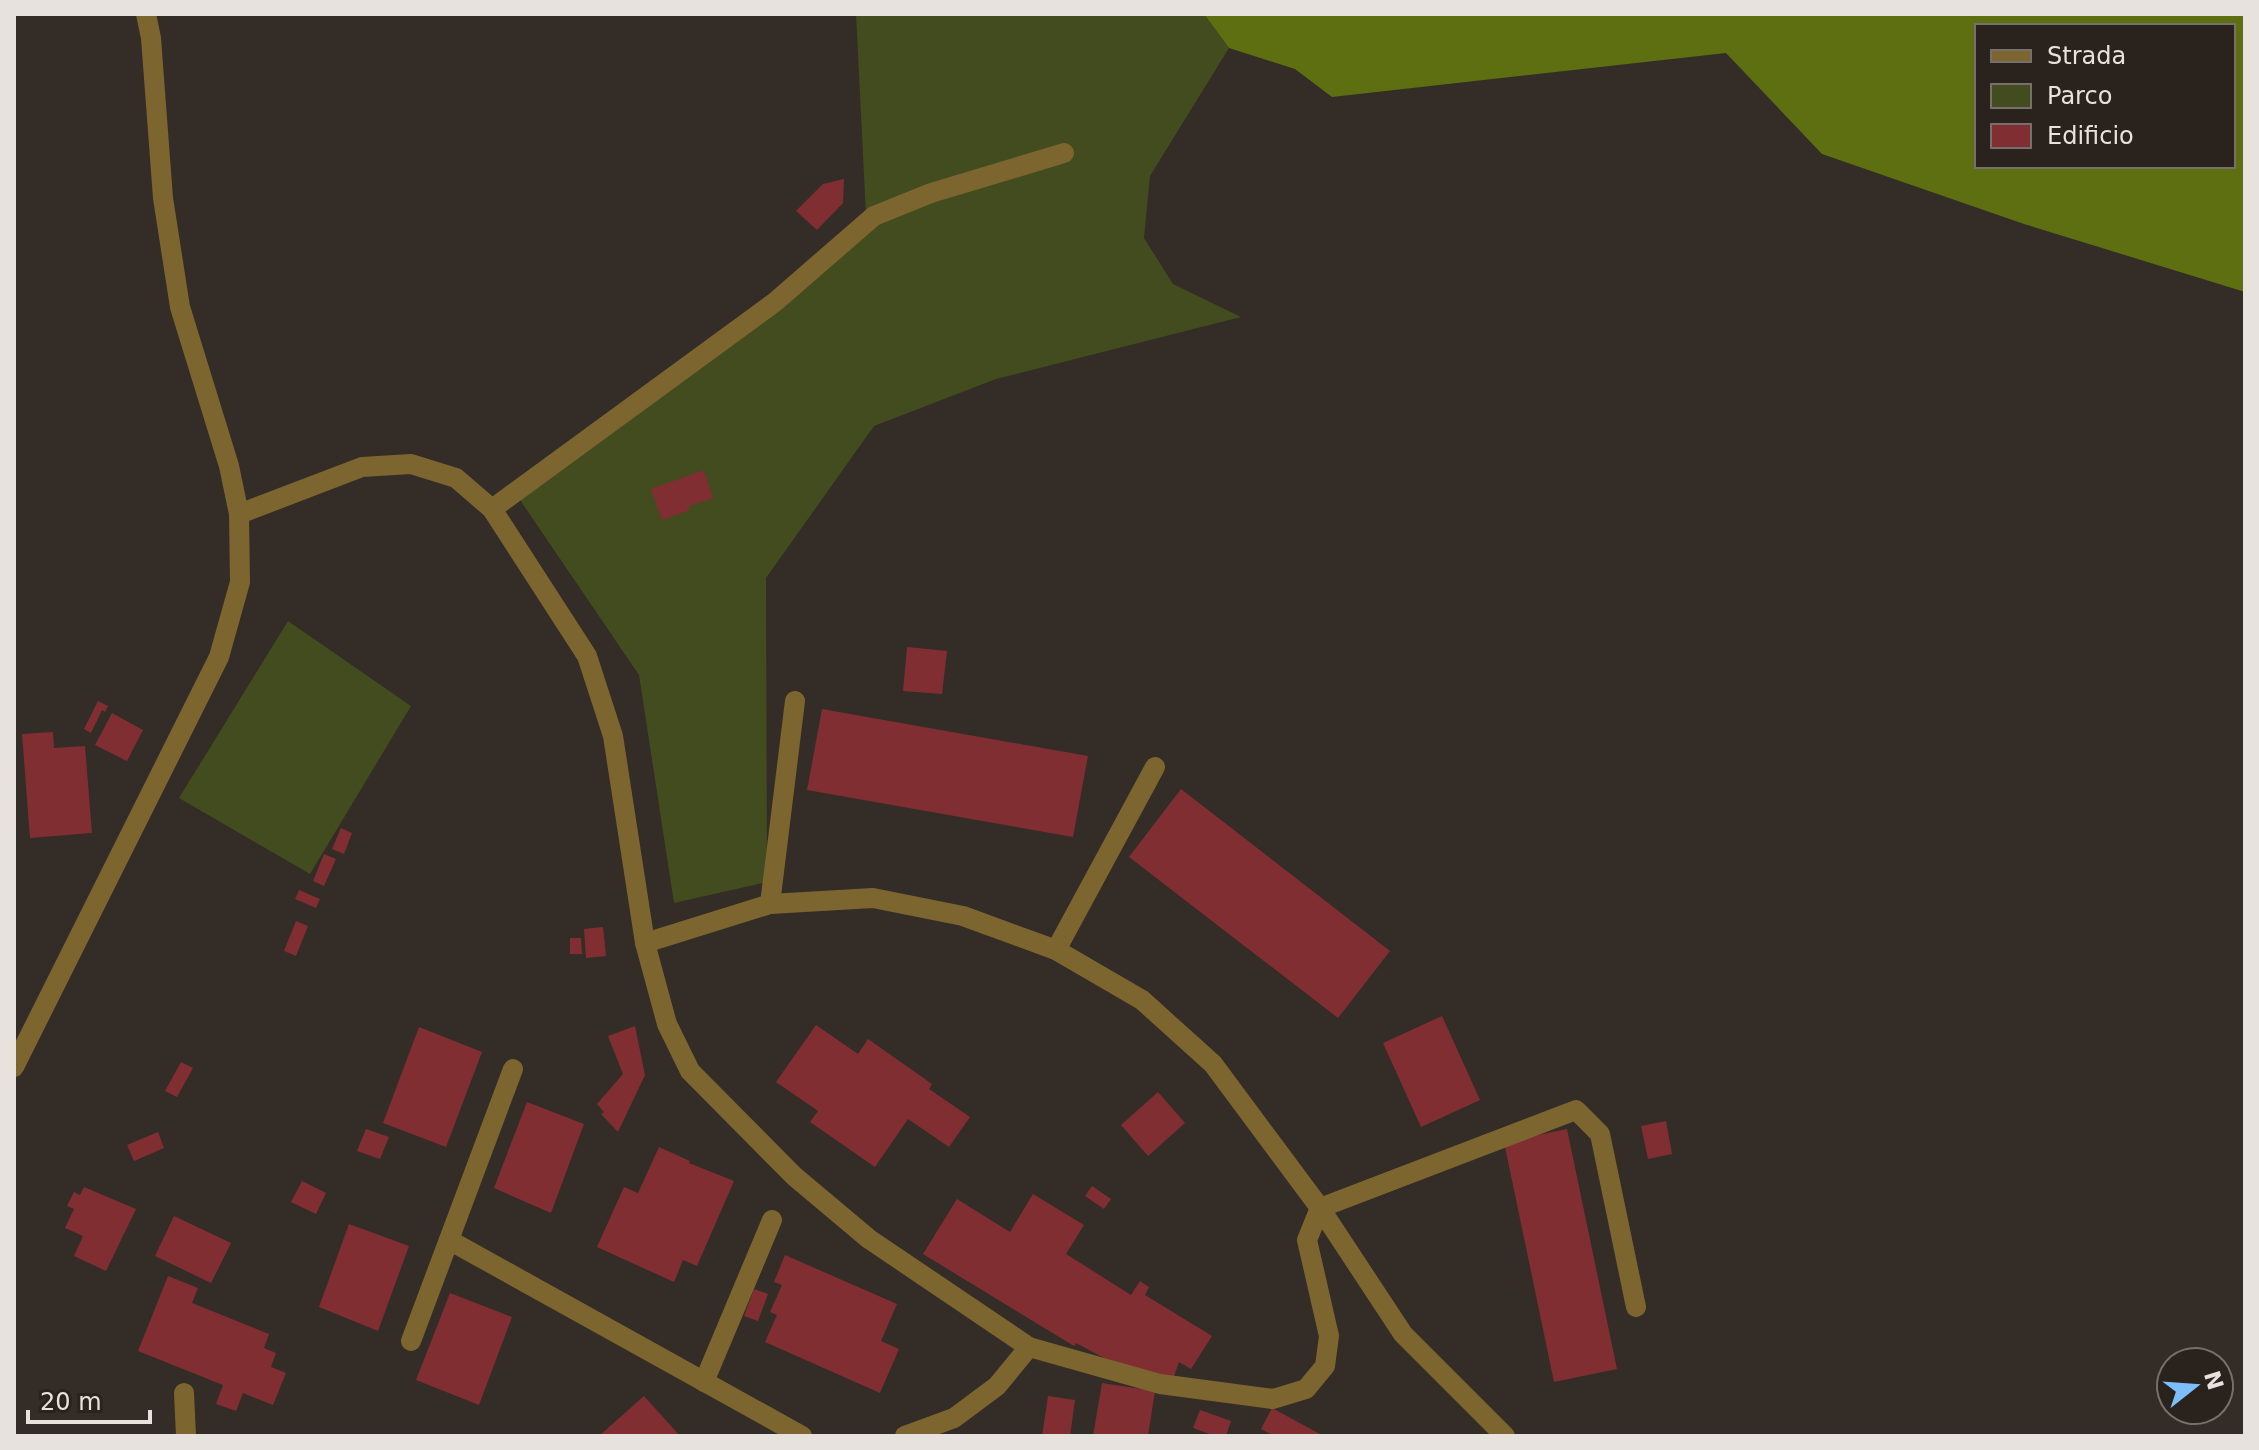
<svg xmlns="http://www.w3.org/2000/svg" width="2259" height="1450" font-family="'DejaVu Sans',sans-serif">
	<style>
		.green { fill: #424c1e }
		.forest { fill: #5e6f11; fill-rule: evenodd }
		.building { fill: #812e33 }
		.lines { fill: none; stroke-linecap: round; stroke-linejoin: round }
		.service { stroke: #7c652f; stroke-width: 20 }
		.minor { stroke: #7c652f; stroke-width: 20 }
	</style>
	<rect width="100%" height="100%" fill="#342c26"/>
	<g class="green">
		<path d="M856 14H1204L1229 48 1150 176 1144 238 1173 284 1241 317 996 379 874 426 766 578 767 882 674 903 639 675 520 500 866 216Z"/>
		<path d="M288 621 411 706 310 874 179 798Z"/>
	</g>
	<path class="forest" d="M1204 14H2245V292L2024 224 1822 154 1726 53 1332 97 1295 69 1229 48ZM1977 26H2233V166H1977Z"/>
	<g class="building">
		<path d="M844 179 843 203 817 230 796 211 823 184Z"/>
		<path d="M704 470 713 498 689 506 690 510 662 520 651 489Z"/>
		<path d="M907 647 947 651 942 694 903 691Z"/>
		<path d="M98 701 108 706 105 712 102 710 91 733 84 729Z"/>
		<path d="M822 709 1088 756 1073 837 807 790Z"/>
		<path d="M112 713 143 730 127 761 95 745Z"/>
		<path d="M53 732 54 748 85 746 92 833 30 838 22 734Z"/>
		<path d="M1181 789 1390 951 1338 1018 1129 857Z"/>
		<path d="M341 828 352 833 344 854 332 849Z"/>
		<path d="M324 854 336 859 324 886 313 881Z"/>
		<path d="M299 890 320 899 316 908 295 899Z"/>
		<path d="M296 921 308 926 296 956 284 951Z"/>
		<path d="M603 927 606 956 586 958 584 929Z"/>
		<path d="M570 938H581L582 954H570Z"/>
		<path d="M1442 1016 1480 1100 1421 1127 1383 1043Z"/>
		<path d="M816 1025 858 1054 868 1039 932 1084 929 1089 970 1117 949 1147 908 1119 875 1167 810 1122 818 1111 776 1082Z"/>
		<path d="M635 1026 645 1075 618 1132 601 1114 604 1112 597 1104 623 1074 608 1036Z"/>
		<path d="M419 1027 482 1052 446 1147 383 1123Z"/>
		<path d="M181 1062 193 1068 177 1097 165 1091Z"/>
		<path d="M1158 1092 1185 1123 1148 1156 1121 1125Z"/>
		<path d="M527 1102 584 1124 551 1213 494 1188Z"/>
		<path d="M1666 1121 1672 1154 1648 1159 1641 1126Z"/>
		<path d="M366 1129 389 1137 380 1159 357 1151Z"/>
		<path d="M1567 1129 1617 1369 1554 1382 1504 1142Z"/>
		<path d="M158 1132 164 1148 134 1161 127 1145Z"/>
		<path d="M659 1147 690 1161 689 1163 734 1181 697 1266 683 1260 674 1282 597 1247 624 1187 638 1193Z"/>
		<path d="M302 1181 326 1193 316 1214 291 1202Z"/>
		<path d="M1092 1186 1111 1199 1104 1209 1085 1196Z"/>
		<path d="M84 1187 136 1209 106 1271 74 1256 83 1236 65 1228 74 1209 67 1206 74 1192 80 1195Z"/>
		<path d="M1033 1194 1084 1225 1066 1254 1131 1295 1140 1281 1149 1287 1145 1295 1212 1336 1191 1369 1179 1362 1173 1379 1104 1358 1076 1343 1074 1346 923 1254 957 1199 1010 1232Z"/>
		<path d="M174 1216 231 1243 211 1283 155 1256Z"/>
		<path d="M349 1224 409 1246 378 1331 319 1307Z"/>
		<path d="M785 1255 897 1304 881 1341 899 1349 880 1393 765 1342 777 1315 770 1312 782 1285 774 1282Z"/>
		<path d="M168 1276 198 1288 192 1303 269 1334 264 1348 276 1353 271 1367 286 1373 273 1405 243 1393 236 1411 216 1404 223 1385 138 1351Z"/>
		<path d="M754 1289 768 1294 758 1321 744 1316Z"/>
		<path d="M450 1293 512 1317 479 1405 416 1380Z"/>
		<path d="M1102 1383 1155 1391 1148 1436H1093Z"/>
		<path d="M644 1396 680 1436H599Z"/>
		<path d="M1048 1396 1075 1400 1070 1436H1042Z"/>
		<path d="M1272 1408 1320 1434 1319 1436H1274L1261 1429Z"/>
		<path d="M1200 1410 1231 1421 1226 1436H1215L1193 1428Z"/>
	</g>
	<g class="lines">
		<g class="service">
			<path d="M770 904 795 701"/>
			<path d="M1056 950 1155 767"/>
			<path d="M1320 1208 1576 1110 1600 1134 1636 1307"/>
			<path d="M704 1382 772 1220"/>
		</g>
		<g class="minor">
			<path d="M492 509 775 302 874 216 931 193 1064 153"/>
			<path d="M239 514 362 467 411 464 456 478 492 509 587 656 613 736 645 943 667 1024 690 1071 794 1176 869 1239 1029 1347 1160 1384 1273 1399 1306 1389 1325 1366 1329 1336 1307 1240 1320 1208"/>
			<path d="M645 943 770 904 873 898 963 916 1056 950 1142 1000 1213 1064 1320 1208 1403 1334 1505 1436"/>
			<path d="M14 1067 219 657 240 582 239 514 229 466 180 307 163 198 151 38 146 14"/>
			<path d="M449 1240 802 1436"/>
			<path d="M411 1341 513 1069"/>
			<path d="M184 1393 186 1436"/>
			<path d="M905 1436 954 1418 997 1386 1029 1347"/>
		</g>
	</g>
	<rect width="2259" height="1450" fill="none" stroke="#e8e2df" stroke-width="32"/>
	<rect x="1975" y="24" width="260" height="144" fill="#2a221d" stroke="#766f6b" stroke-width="2"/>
	<rect x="1991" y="50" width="40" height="12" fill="#7c652f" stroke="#766f6b" stroke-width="2"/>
	<text x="2047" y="64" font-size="24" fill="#e8e2df">Strada</text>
	<rect x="1991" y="84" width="40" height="24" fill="#424c1e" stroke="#766f6b" stroke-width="2"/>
	<text x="2047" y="104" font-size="24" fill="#e8e2df">Parco</text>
	<rect x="1991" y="124" width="40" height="24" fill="#812e33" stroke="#766f6b" stroke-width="2"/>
	<text x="2047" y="144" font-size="24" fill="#e8e2df">Edificio</text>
	<g transform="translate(2195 1386) rotate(73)"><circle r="38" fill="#2a221d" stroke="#766f6b" stroke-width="2"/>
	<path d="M0-6L14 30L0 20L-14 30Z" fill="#7cbef9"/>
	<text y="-12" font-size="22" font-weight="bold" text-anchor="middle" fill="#e8e2df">N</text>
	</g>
	<path d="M28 1410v12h122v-12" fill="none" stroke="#e8e2df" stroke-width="4"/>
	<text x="40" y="1410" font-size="24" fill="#e8e2df" stroke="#2a221d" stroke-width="6" paint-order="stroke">20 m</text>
</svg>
